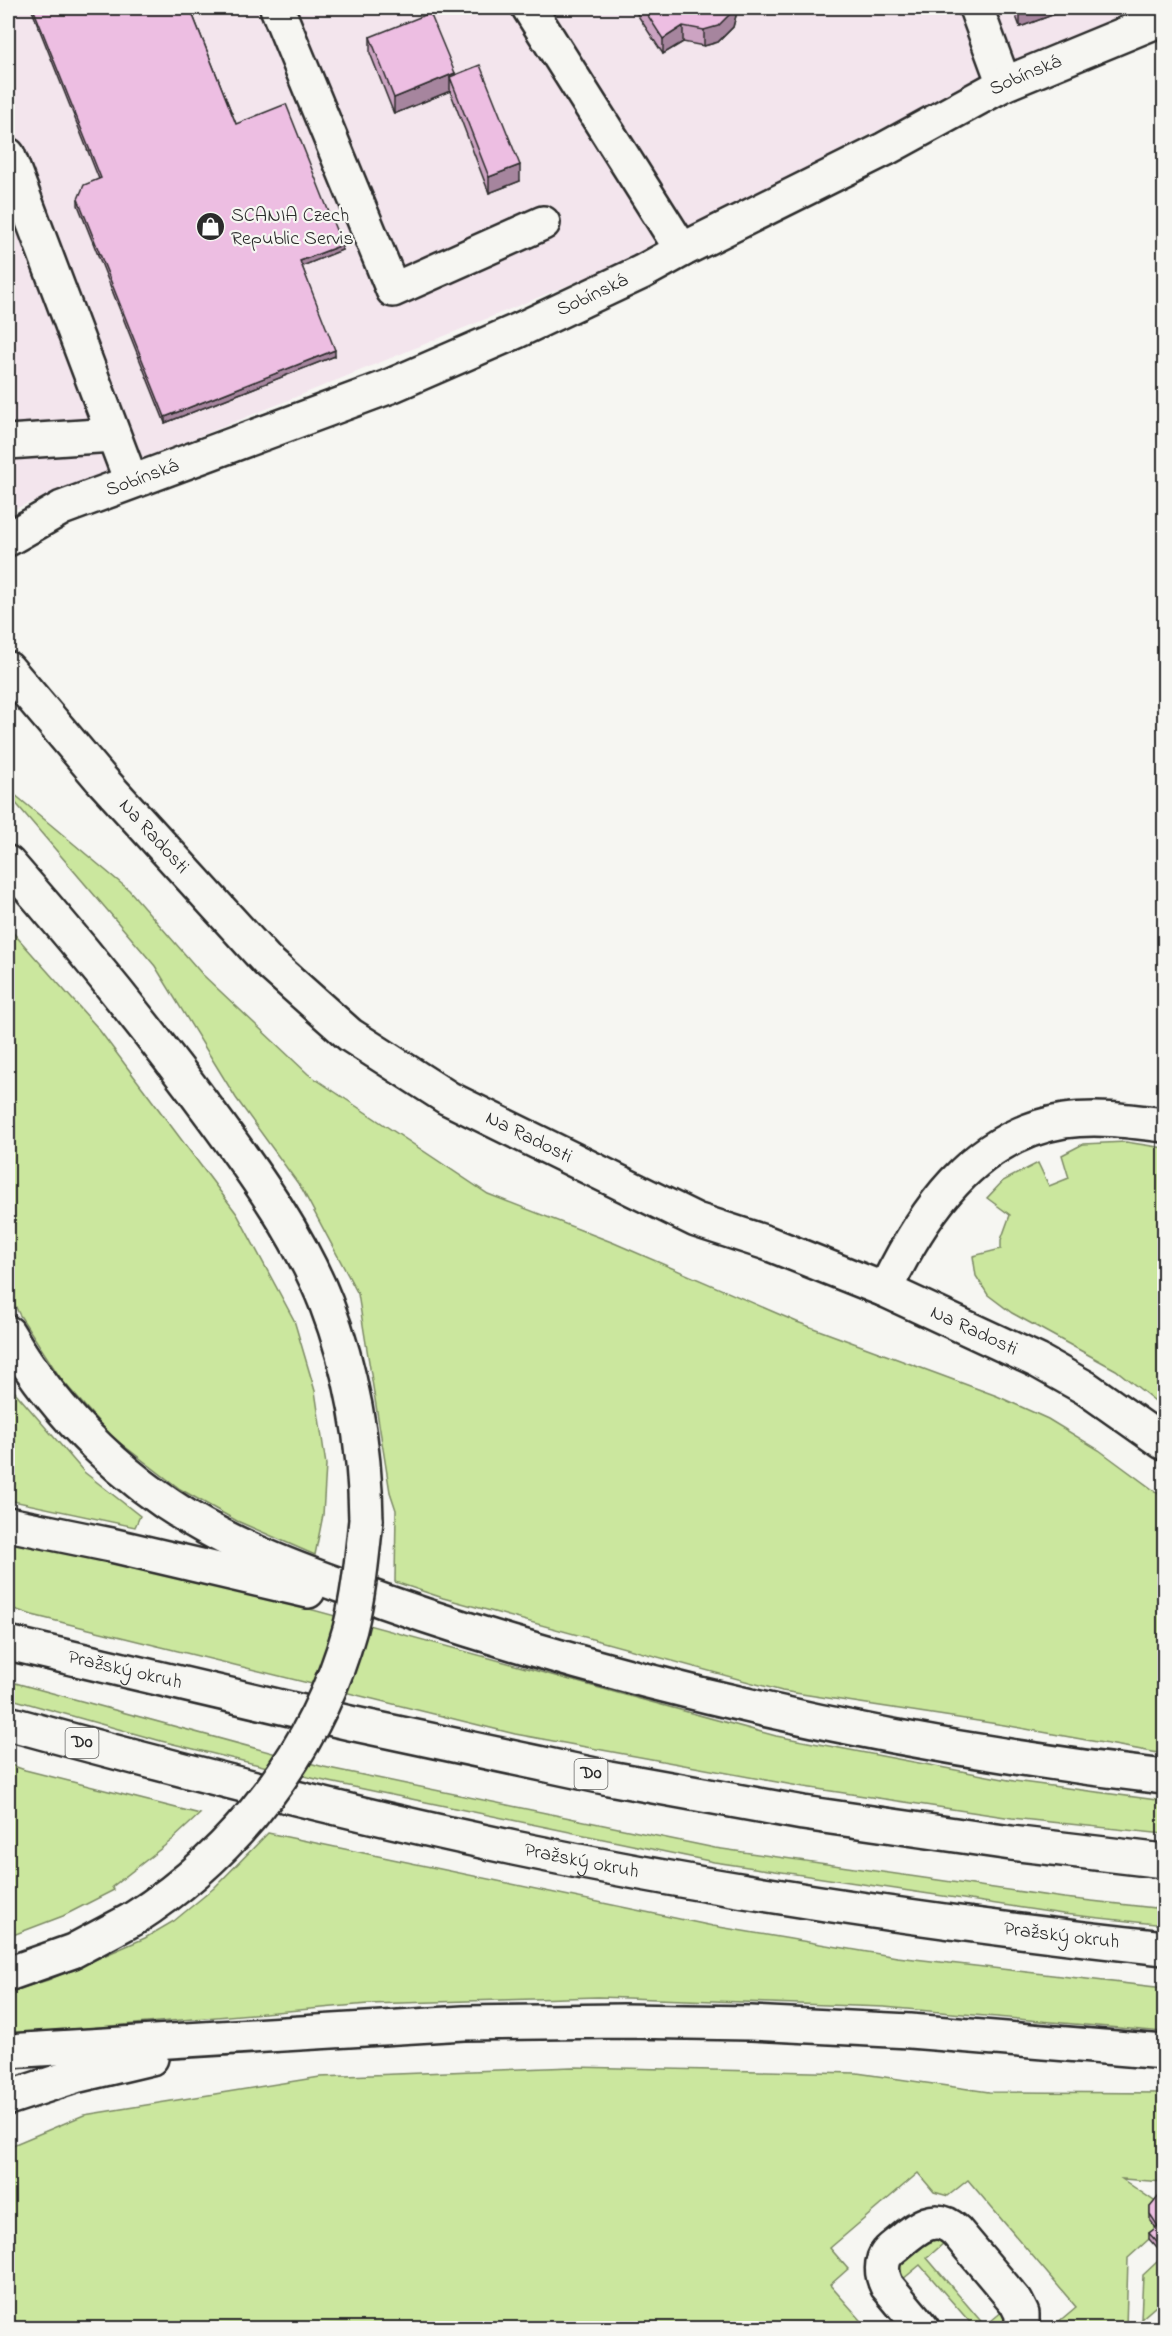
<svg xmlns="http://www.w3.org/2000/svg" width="1172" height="2336" font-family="'Indie Flower',sans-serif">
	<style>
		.built { fill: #f3e5ed }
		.green { fill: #cbe79e; stroke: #7b8964; stroke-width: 1.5 }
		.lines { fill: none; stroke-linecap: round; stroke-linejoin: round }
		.minor-casing { stroke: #2b2b2b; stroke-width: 38 }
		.major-casing { stroke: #2b2b2b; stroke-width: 38 }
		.highway-casing { stroke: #2b2b2b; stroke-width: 38 }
		.minor { stroke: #f6f6f2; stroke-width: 33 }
		.major { stroke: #f6f6f2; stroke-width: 33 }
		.highway { stroke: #f6f6f2; stroke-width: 33 }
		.highway-bridge-casing { stroke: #2b2b2b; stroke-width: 38; stroke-linecap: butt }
		.highway-bridge { stroke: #f6f6f2; stroke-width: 33 }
		.wall { fill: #cca3c2; stroke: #2b2b2b; stroke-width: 1.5 }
		.shaded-wall { fill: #a6859e; stroke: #2b2b2b; stroke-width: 1.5 }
		.building { fill: #edbee2; stroke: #2b2b2b; stroke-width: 1.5 }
		.labels { text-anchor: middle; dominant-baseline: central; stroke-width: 4.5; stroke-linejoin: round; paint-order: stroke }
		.shield { fill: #f6f6f2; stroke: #686867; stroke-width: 1.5 }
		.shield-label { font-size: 18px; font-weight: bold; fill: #2b2b2b }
		.street-label { font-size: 20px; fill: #2b2b2b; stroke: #f6f6f2 }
		.poi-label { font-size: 20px; fill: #2b2b2b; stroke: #f6f6f2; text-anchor: start }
	</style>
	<rect width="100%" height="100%" fill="#f6f6f2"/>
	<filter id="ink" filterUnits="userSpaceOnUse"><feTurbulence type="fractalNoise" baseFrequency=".0167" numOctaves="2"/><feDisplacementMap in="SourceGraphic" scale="12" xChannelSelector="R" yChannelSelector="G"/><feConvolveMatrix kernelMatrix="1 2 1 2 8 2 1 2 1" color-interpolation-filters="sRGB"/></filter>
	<g filter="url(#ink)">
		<path class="built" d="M8 8H1135L881 129 615 266 98 478 8 511Z"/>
		<g class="green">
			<path d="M8 789 129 890 203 975 308 1074 488 1194 614 1243 797 1322 997 1396 1048 1419 1099 1450 1164 1498V1754L1004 1725 782 1691 443 1598 395 1582 396 1510 390 1492 358 1294 302 1189 236 1098 155 966 8 794Z"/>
			<path d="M8 927 97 1027 237 1214 294 1320 315 1391 326 1465 323 1515 315 1555 237 1521 180 1489 111 1436 61 1379 19 1314 8 1290Z"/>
			<path d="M1126 1142 1164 1148V1408L1116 1370 1012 1313 988 1295 976 1276 973 1256 1001 1249V1240L1010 1215 987 1198 1003 1181 1038 1163 1049 1186 1069 1178 1062 1155 1083 1144Z"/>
			<path d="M8 1384 84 1472 140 1516 135 1527 8 1500Z"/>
			<path d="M8 1536 188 1576 776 1736 1014 1781 1164 1801V1834L1012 1818 804 1787 515 1734 32 1615 8 1607Z"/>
			<path d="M8 1681 324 1767 715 1848 1064 1898 1164 1909V1925L1063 1914 714 1862 320 1780 161 1741 8 1698Z"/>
			<path d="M8 1764 25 1770 200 1814 172 1840 112 1887 114 1890 63 1916 8 1937Z"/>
			<path d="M268 1833 713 1926 897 1957 1164 1988V2032L884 2007 598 1997 368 2004 8 2035V1992L48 1980 145 1938 174 1921 214 1888Z"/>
			<path d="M572 2067 857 2073 989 2092 1164 2093V2182L1122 2179 1157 2203C1149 2215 1149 2220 1158 2231L1128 2258 1126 2328H1062L1057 2323 1076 2307 968 2180 948 2196 934 2192 918 2173 830 2248 848 2269 830 2285 868 2328H8V2147L84 2115 320 2077Z"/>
			<path d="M933 2238 945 2242 927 2258 985 2326 1004 2310 1007 2322 1002 2328H975L920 2265 902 2280 899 2268 901 2265Z"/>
			<path d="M1158 2261 1164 2268V2299L1141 2319 1143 2275Z"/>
		</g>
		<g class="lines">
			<defs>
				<g id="minor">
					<path d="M277 8 393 290 543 223"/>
					<path d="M529 8 682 250"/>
					<path d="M976 8 1004 84"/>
					<path d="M8 155 131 481"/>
					<path d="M8 442 113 435"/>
					<path id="s1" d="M8 539 62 508 388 387 517 331 642 272 682 250 885 149 1004 84 1164 18"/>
					<path d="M922 2328 887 2286C883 2278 881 2268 884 2259 887 2251 894 2247 900 2242 917 2227 936 2212 956 2231L1016 2302 1022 2314V2328"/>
				</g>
				<g id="major">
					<path id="s2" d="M8 669 101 779 267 961 350 1035 448 1098 696 1220 767 1243 885 1290 1038 1361 1086 1388 1164 1443"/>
				</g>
				<g id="highway">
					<path d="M8 863C81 946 150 1031 216 1121 257 1177 300 1237 326 1303 353 1373 365 1445 366 1520"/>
					<path d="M885 1290C922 1213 973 1136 1064 1121 1097 1116 1132 1121 1164 1125"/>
					<path d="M8 1333C57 1417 131 1489 218 1534 257 1555 300 1571 342 1586 398 1607 455 1626 512 1643 726 1707 943 1752 1164 1777"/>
					<path d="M8 1524 111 1545 308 1591"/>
					<path id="s3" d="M8 1643 350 1723 609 1778 803 1813 1011 1843 1164 1861"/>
					<path id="s4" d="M8 1723C175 1769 344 1812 514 1848 729 1893 946 1924 1164 1948"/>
					<path d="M8 1974 73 1951 133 1919"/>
					<path d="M8 2051 464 2023 623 2021 751 2023 910 2031 1164 2052"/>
					<path d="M8 2098 75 2076 151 2058"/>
				</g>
			</defs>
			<use href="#minor" class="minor-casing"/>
			<use href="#major" class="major-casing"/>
			<use href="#highway" class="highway-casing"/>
			<use href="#minor" class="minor"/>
			<use href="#major" class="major"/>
			<use href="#highway" class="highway"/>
			<defs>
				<path id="highway-bridge" d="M133 1919C238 1852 317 1749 350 1629 359 1593 362 1557 366 1520"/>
			</defs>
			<use href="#highway-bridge" class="highway-bridge-casing"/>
			<use href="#highway-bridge" class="highway-bridge"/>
		</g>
		<g class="wall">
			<path d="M31 8H190L236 124 342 250 302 266 335 356 165 423 78 205V199L99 179Z"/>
			<path d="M633 8H738L733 27 718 42 704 46 683 42 663 54Z"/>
			<path d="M1013 8H1071L1020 27Z"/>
			<path d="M370 37 455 75 520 181 489 193 450 91 394 114 370 53Z"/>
			<path d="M1164 2196V2256L1149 2239V2233L1156 2228 1150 2220V2207Z"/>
		</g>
		<g class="shaded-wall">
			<path d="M734 8H738L733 27 718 42 704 46V30Z"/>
			<path d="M1030 8H1071L1020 27V11Z"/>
			<path d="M683 26V42L663 54V39Z"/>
			<path d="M455 73V89L450 77V91L394 114V98Z"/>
			<path d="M520 165V181L489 193V177Z"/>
			<path d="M342 245V250L300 267V261Z"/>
			<path d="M335 350V356L165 423V417Z"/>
		</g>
		<g class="building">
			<path d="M33 8H190L236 124 286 104 342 245 300 261 335 350 165 417 78 199 84 185 101 178Z"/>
			<path d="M643 8H734L733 11 718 26 704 30 683 26 663 39Z"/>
			<path d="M1019 8H1030L1020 11Z"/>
			<path d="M430 13 455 73 394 98 370 37Z"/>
			<path d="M480 65 520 165 489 177 450 77Z"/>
			<path d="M1159 2196H1164V2250L1149 2233 1158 2226 1150 2214V2207Z"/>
		</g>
	</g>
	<defs>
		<symbol id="shop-disc" viewBox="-11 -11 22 22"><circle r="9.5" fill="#2b2b2b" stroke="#f6f6f2"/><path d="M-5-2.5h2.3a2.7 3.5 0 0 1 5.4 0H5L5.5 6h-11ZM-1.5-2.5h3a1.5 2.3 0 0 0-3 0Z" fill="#fff"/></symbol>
	</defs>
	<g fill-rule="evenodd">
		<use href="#shop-disc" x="194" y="210" width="33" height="33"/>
	</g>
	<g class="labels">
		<g class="shield">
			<rect x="65.5" y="1728" width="33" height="30" rx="4.5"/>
			<rect x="574.5" y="1759" width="33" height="30" rx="4.5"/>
		</g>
		<g class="shield-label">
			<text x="82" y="1743">D0</text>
			<text x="591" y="1774">D0</text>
		</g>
		<g class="street-label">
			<text stroke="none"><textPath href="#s1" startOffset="1120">Sobínská</textPath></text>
			<text stroke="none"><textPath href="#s1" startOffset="634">Sobínská</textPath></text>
			<text stroke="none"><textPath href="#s1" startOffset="148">Sobínská</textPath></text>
			<text stroke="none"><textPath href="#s2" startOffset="222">Na Radosti</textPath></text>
			<text stroke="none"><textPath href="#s2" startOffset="708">Na Radosti</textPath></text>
			<text stroke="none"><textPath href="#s2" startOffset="1194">Na Radosti</textPath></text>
			<text stroke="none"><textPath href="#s3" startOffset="120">Pražský okruh</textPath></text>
			<text stroke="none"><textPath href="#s4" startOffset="590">Pražský okruh</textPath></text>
			<text stroke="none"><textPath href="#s4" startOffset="1076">Pražský okruh</textPath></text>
		</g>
		<g class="poi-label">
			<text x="231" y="216">SCANIA Czech<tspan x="231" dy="23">Republic Servis</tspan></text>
		</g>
	</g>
	<rect width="1172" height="2336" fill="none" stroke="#f6f6f2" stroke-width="30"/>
	<rect x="15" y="15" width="1142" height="2306" fill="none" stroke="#2b2b2b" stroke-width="2" filter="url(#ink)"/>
</svg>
